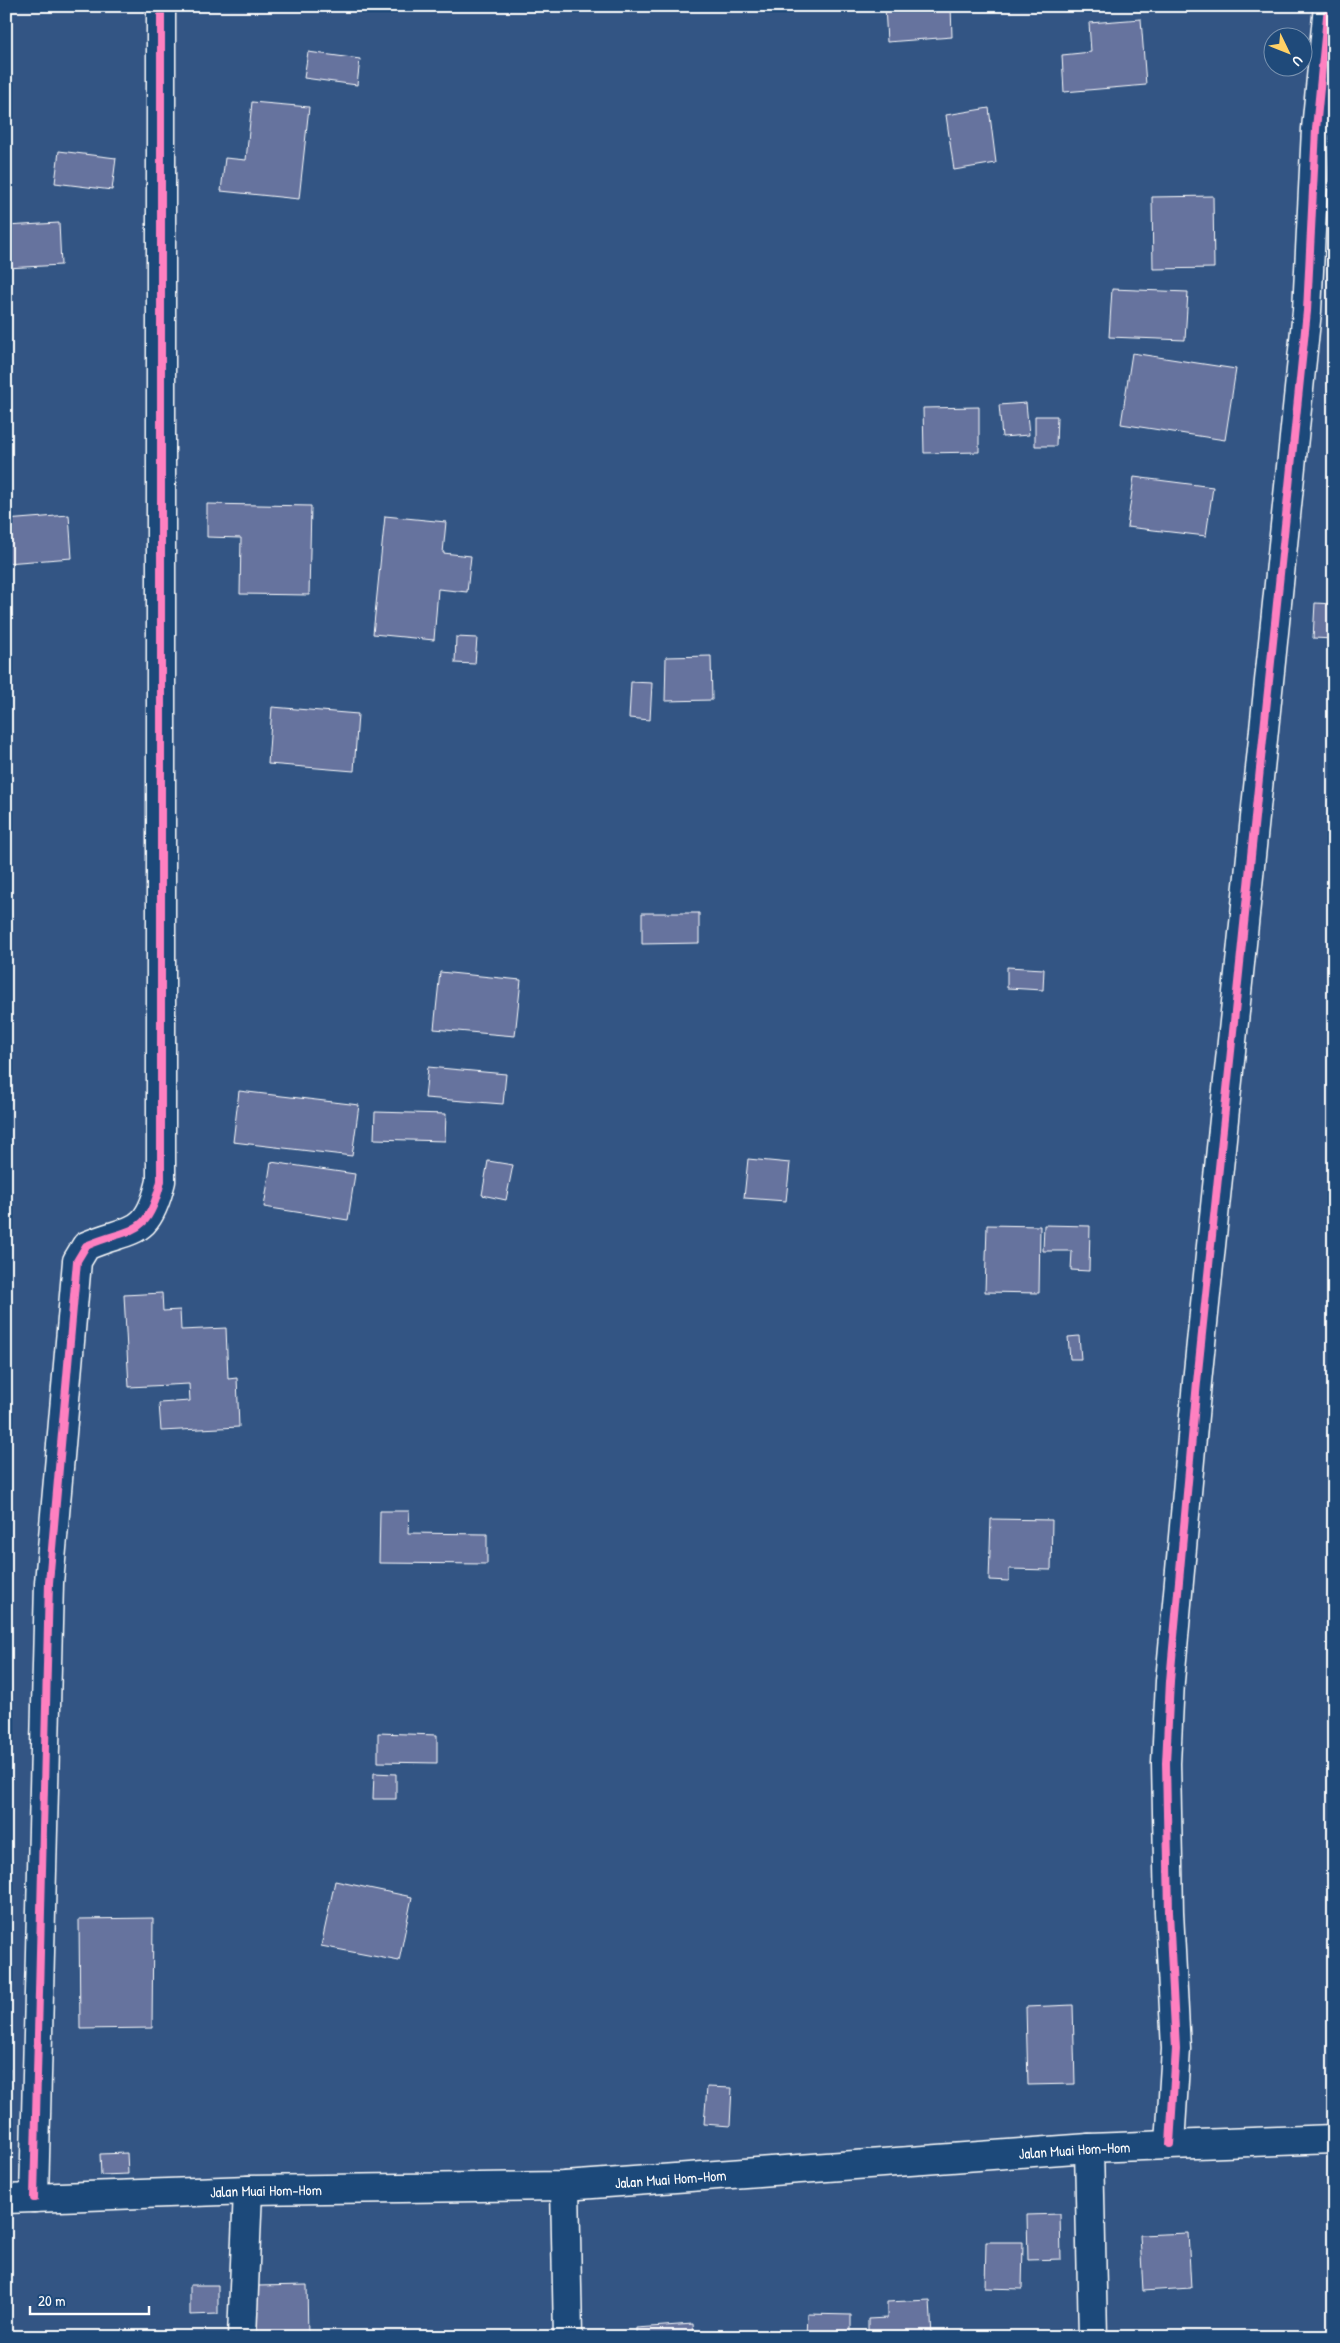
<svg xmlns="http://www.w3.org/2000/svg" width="1340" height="2343" font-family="'Patrick Hand',sans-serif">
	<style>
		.building { fill: #66739e; stroke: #fff }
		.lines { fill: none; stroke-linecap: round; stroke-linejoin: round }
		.street-casing { stroke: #fff; stroke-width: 31 }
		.secondary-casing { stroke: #fff; stroke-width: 31 }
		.street { stroke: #1f4a7a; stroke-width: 28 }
		.secondary { stroke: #1f4a7a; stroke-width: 28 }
		.cycleway-casing { stroke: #1f4a7a; stroke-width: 11 }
		.cycleway { stroke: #ff80c0; stroke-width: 8 }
		.labels { text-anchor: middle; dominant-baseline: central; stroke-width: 4; stroke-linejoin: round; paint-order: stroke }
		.street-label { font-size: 15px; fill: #fff; stroke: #1f4a7a }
	</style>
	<rect width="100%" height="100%" fill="#335584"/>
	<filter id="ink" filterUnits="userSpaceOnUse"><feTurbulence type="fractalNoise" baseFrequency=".02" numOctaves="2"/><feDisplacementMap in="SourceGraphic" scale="10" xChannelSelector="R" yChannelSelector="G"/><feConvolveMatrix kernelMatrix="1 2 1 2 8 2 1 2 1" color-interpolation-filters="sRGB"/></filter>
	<g filter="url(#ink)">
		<g class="building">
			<path d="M885 6H951L952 37 887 42Z"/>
			<path d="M1141 19 1146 85 1064 92 1062 55 1091 52 1089 23Z"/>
			<path d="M308 52 360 59 357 85 304 78Z"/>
			<path d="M252 102 309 107 299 199 221 191 225 158 246 160Z"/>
			<path d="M989 108 996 163 954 170 946 115Z"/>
			<path d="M59 151 116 158 112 190 55 183Z"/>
			<path d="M1213 196 1214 268 1153 269 1152 197Z"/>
			<path d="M59 223 61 265 6 268V226Z"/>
			<path d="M1112 289 1188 292 1185 340 1109 337Z"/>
			<path d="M1132 353 1236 369 1225 440 1121 424Z"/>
			<path d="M1026 403 1029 435 1002 437 999 405Z"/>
			<path d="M979 407V452L924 453 923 408Z"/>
			<path d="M1035 416H1057L1056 446H1035Z"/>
			<path d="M1134 477 1213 487 1206 536 1127 527Z"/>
			<path d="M207 504 311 506 309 595 240 594 241 538 207 537Z"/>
			<path d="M69 515 72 558 6 563V520Z"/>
			<path d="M385 516 446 522 443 553 471 556 467 592 438 589 434 640 373 634Z"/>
			<path d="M1315 603 1334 604V639L1313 638Z"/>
			<path d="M456 637 477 638 475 664 455 663Z"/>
			<path d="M711 656 712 700 665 701 666 657Z"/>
			<path d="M631 682 652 683 650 720 629 718Z"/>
			<path d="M272 707 358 714 354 771 268 764Z"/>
			<path d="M642 913H699V943L642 944Z"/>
			<path d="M1007 967 1044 969 1043 990 1007 988Z"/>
			<path d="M440 972 521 980 515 1036 434 1029Z"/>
			<path d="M428 1067 506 1074 503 1104 425 1098Z"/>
			<path d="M239 1091 359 1105 352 1156 233 1142Z"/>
			<path d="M375 1112 446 1114 445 1141 374 1139Z"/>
			<path d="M748 1159 790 1163 786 1201 744 1198Z"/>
			<path d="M488 1161 513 1165 506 1200 482 1195Z"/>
			<path d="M271 1162 355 1174 348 1220 264 1207Z"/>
			<path d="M987 1225 1040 1226 1039 1293 985 1292Z"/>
			<path d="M1044 1225 1090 1226 1089 1271 1071 1270 1072 1251H1043Z"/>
			<path d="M162 1293 163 1311 180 1310 181 1330 226 1328 228 1379 237 1378 239 1427 161 1431 159 1403 190 1401 189 1384 129 1387 124 1295Z"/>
			<path d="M1079 1336 1081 1359H1070L1068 1337Z"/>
			<path d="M380 1511H409L408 1533 487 1534V1564L379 1563Z"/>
			<path d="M991 1519 1052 1520 1051 1570 1009 1569V1581L989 1580Z"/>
			<path d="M378 1733 437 1735V1763L378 1762Z"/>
			<path d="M374 1773 396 1774V1799H373Z"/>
			<path d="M335 1881 412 1897 399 1961 321 1946Z"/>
			<path d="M153 1918 152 2028 80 2029 79 1919Z"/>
			<path d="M1073 2005 1075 2084 1028 2085 1026 2007Z"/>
			<path d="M6 2069H10L9 2129H6Z"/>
			<path d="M707 2087 732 2088 730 2126 704 2124Z"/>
			<path d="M127 2153 128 2174 101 2175 100 2154Z"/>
			<path d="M1060 2214 1061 2259 1028 2260 1027 2215Z"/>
			<path d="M1188 2233 1191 2288 1143 2291 1140 2235Z"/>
			<path d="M986 2242H1023L1022 2289 985 2288Z"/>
			<path d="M190 2285H218V2314L190 2315Z"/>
			<path d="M307 2285 308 2337H257V2286Z"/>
			<path d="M930 2300 932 2337H868V2319L887 2318V2302Z"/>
			<path d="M808 2314 851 2315V2337H807Z"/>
			<path d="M693 2324 694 2337H636V2328Z"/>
		</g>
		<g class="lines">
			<defs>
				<g id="street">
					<path d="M1170 2144 1176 2049 1169 1912 1166 1763 1170 1681 1197 1382 1307 311 1316 129 1328 6"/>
					<path d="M1089 2148 1093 2337"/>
					<path d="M565 2186 568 2337"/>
					<path d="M34 2198 49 1583 77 1261 86 1246C131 1226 147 1240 161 1181V6"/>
					<path d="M242 2337 248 2190"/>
				</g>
				<g id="secondary">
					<path id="s1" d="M6 2199 248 2190 565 2186 1089 2148 1334 2139"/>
				</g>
			</defs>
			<use href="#street" class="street-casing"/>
			<use href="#secondary" class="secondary-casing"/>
			<use href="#street" class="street"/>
			<use href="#secondary" class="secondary"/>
			<defs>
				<g id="cycleway">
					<path d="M1170 2144 1176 2049 1169 1912 1166 1763 1170 1681 1197 1382 1307 311 1316 129 1328 6"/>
					<path d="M34 2198 49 1583 77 1261 86 1246C131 1226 147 1240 161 1181V6"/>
				</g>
			</defs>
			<use href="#cycleway" class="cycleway-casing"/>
			<use href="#cycleway" class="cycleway"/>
		</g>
	</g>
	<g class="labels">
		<g class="street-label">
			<text stroke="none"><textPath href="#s1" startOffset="1070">Jalan Muai Hom-Hom</textPath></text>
			<text stroke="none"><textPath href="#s1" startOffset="665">Jalan Muai Hom-Hom</textPath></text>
			<text stroke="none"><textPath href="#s1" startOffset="260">Jalan Muai Hom-Hom</textPath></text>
		</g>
	</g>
	<rect width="1340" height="2343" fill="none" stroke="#1f4a7a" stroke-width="25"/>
	<rect x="12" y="12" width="1315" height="2318" fill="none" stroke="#fff" stroke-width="2" filter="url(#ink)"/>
	<g transform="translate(1288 52) rotate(133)"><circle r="24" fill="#1f4a7a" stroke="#7992af"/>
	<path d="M0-4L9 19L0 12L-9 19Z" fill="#ffd166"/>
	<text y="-8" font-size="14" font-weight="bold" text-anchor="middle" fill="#ffffff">U</text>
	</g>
	<path d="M30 2306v8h119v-8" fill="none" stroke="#ffffff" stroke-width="2.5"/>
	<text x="38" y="2306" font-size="15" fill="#ffffff" stroke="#1f4a7a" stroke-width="4" paint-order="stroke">20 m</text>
</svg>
